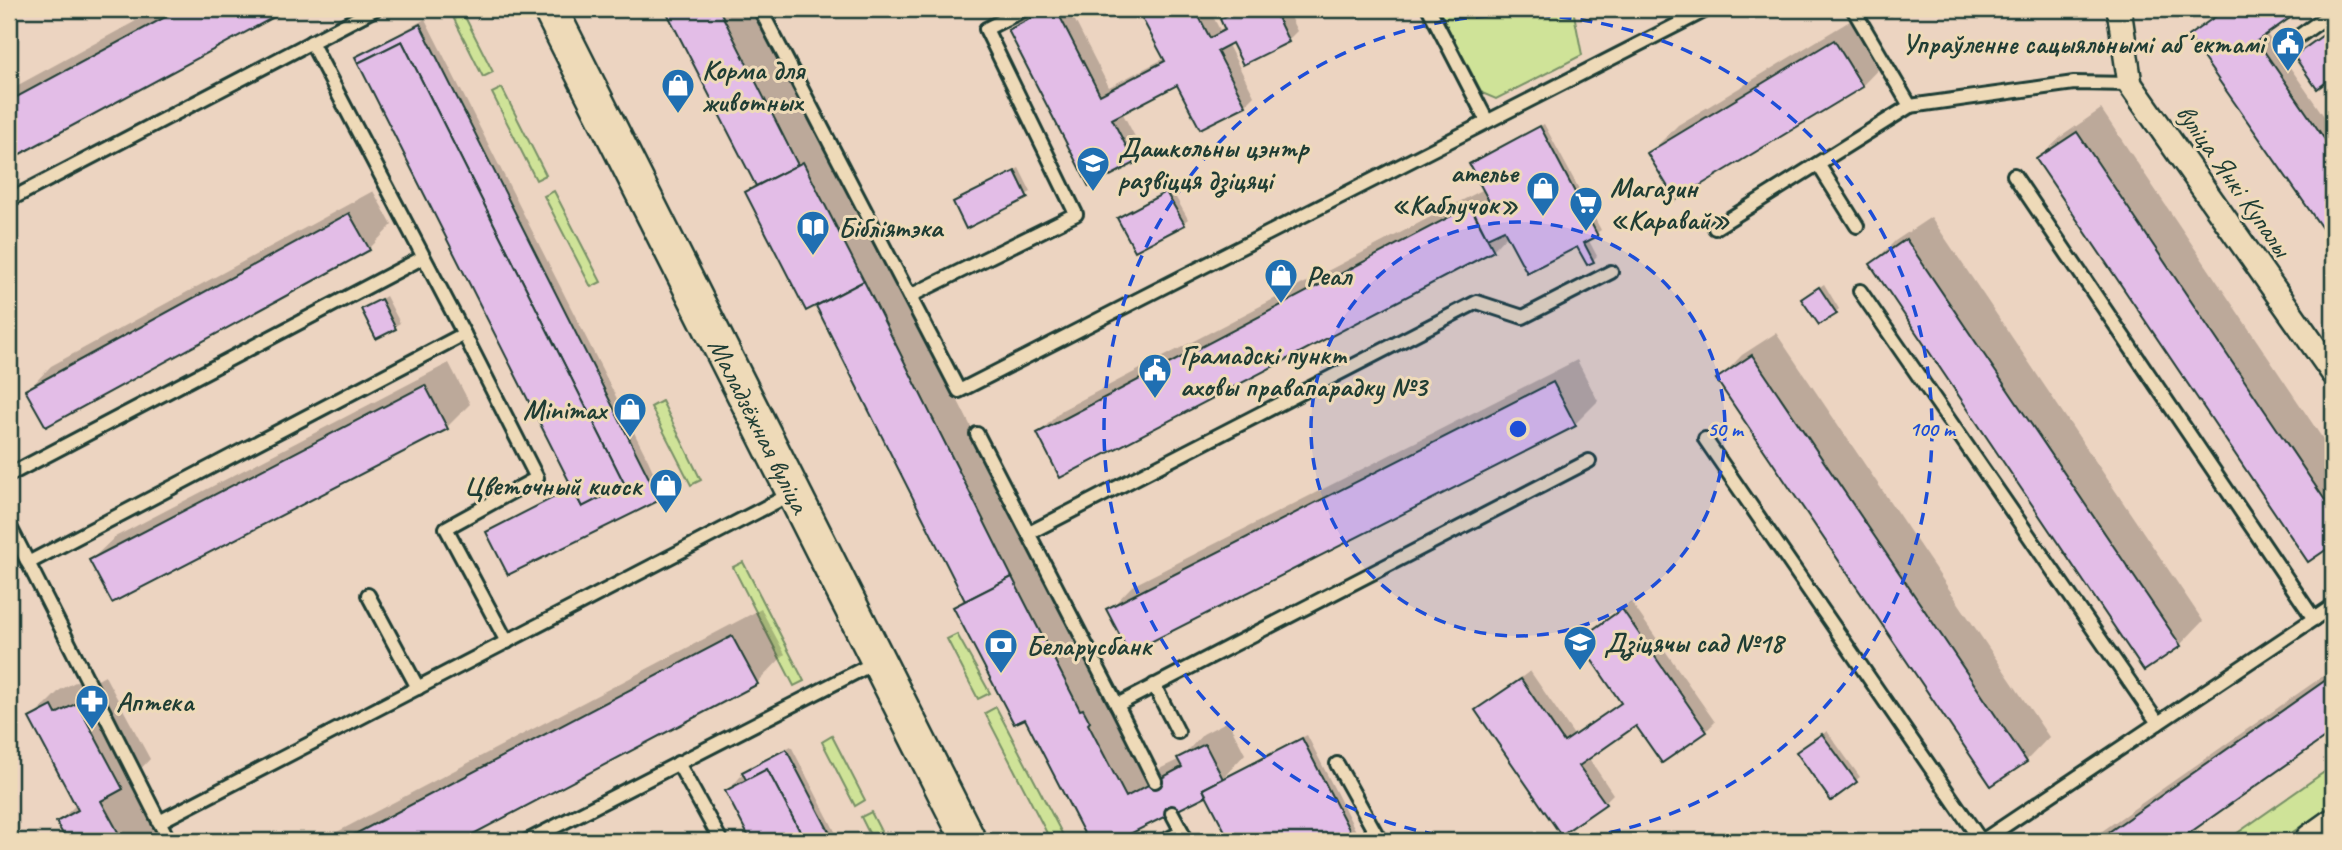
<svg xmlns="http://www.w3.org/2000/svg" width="2342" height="850" font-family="Caveat,sans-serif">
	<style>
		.green { fill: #cfe398; stroke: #779066; stroke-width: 2 }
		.shadow { fill: #0003 }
		.building { fill: #e3bde7; stroke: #1f3d34; stroke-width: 2 }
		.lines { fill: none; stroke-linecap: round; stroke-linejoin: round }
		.lane-casing { stroke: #1f3d34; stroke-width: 18 }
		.street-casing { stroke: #1f3d34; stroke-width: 28 }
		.secondary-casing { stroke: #1f3d34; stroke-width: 38 }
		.lane { stroke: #eedab8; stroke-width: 12 }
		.street { stroke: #eedab8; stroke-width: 23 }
		.secondary { stroke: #eedab8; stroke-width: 33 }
		.ring { fill: none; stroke: #1d4ed8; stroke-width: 3.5; stroke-dasharray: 12 9 }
		.labels { text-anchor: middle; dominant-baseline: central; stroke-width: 6; stroke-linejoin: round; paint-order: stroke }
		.poi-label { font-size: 28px; font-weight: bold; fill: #1f3d34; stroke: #eedab8; text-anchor: start }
		.street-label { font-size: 28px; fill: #1f3d34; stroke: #eedab8 }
		.centre { fill: #1d4ed8; stroke: #eedab8; stroke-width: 3.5 }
		.ring-label { font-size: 21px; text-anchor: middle; font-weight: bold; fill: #1d4ed8; stroke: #eedab8; stroke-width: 6; stroke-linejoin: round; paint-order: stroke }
	</style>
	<rect width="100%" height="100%" fill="#ecd4c1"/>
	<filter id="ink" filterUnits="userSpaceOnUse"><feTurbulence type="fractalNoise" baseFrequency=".0143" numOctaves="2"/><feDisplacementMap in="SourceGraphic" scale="14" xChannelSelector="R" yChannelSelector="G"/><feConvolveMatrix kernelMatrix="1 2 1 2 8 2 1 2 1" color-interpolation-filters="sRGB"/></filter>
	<g filter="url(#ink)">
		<g class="green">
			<path d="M454 9H461L493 72 483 77 450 11Z"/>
			<path d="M1438 9H1573L1582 55 1496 99 1482 93Z"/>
			<path d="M502 88 546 175 536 180 492 93Z"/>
			<path d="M554 191 601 282 591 287 544 196Z"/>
			<path d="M662 401 701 480 691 485 651 407Z"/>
			<path d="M743 562 804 681 794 686 733 567Z"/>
			<path d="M957 634 990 693 978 699 947 639Z"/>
			<path d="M996 707 1066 841H1051L985 713Z"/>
			<path d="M832 736 865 800 855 806 822 742Z"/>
			<path d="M2333 766V804L2280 841H2226Z"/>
			<path d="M871 812 886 841H873L861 817Z"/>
		</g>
		<g class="shadow">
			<path d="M158 9H285L9 158V90Z"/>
			<path d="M667 9H754L822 142 827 140 1053 590 1149 774 1180 759 1203 734 1228 721 1245 754 1222 779 1307 735 1361 841H1232L1206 792 1113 841H1090L1025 716 955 607 965 598 817 303 747 192 756 183Z"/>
			<path d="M1044 9H1069L1109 87 1165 58 1139 9H1209L1220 30 1226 27 1222 20 1234 9H1286L1297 31 1288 40 1244 63 1233 41 1227 43 1254 96 1245 105 1178 83 1122 112 1143 152 1134 161 1010 30 1019 21Z"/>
			<path d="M2225 9H2300L2266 33 2333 129V241L2190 36Z"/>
			<path d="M1863 13 1890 57 1862 86 1650 153 1678 125Z"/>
			<path d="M425 19 648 460 663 494 659 498 488 532 574 487 357 57Z"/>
			<path d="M2101 109 2333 454V543L2308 559 2038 159 2062 136Z"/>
			<path d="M1544 124 1601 230 1588 239 1597 256 1593 260 1578 245 1508 234 1493 250 1039 433 1062 410 1484 189 1471 164Z"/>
			<path d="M1019 168 1031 192 966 227 955 203Z"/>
			<path d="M1171 189 1188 219 1183 223 1124 215Z"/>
			<path d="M373 191 392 225 369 249 28 390 51 366Z"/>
			<path d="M1931 217 2203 621 2180 645 1872 264 1895 241Z"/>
			<path d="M1824 284 1839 309 1835 313 1808 295Z"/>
			<path d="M386 296 400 323 377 337 363 310Z"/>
			<path d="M1776 333 2049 737 2026 761 1719 379 1742 355Z"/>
			<path d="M1577 360 1598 401 1575 424 1109 610 1132 586Z"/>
			<path d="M449 363 470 404 447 427 91 560 115 537Z"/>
			<path d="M1631 602 1715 722 1706 731 1636 723 1588 757 1613 794 1604 803 1477 711 1530 671 1574 735 1622 701 1580 640Z"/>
			<path d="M761 609 785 654 757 683 456 841H320Z"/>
			<path d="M2333 669V730L2175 841H2088Z"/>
			<path d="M105 676 150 759 132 778 166 841H69L58 822 77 804 31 719 60 690 81 679 85 687Z"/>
			<path d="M1827 731 1860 777 1832 799 1803 748Z"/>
			<path d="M791 746 840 841H753L727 792 748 768Z"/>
		</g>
		<g class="building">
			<path d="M180 9H289L9 160V101Z"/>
			<path d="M665 9H719L798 165 756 186Z"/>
			<path d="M1049 9H1056L1100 95 1165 61 1137 9H1195L1210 38 1225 30 1220 19 1240 9H1273L1289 42 1243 65 1232 43 1217 51 1246 106 1200 129 1177 85 1112 119 1135 163 1089 187 1008 30Z"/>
			<path d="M1887 9H1903L1891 15Z"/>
			<path d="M2226 9H2298L2300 11 2257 41 2326 141 2333 136V244L2188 36Z"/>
			<path d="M420 24 660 500 508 575 486 532 572 488 582 507 625 485 402 41 358 63 355 57Z"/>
			<path d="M2333 28V77L2317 89 2294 56Z"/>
			<path d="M1834 40 1863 87 1676 200 1647 153Z"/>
			<path d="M402 41 625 485 582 507 358 63Z"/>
			<path d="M1540 126 1598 236 1584 243 1594 262 1587 265 1577 247 1527 273 1504 230 1487 238 1474 212 1490 203 1469 164Z"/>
			<path d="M2077 132 2333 512V545L2308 562 2036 159Z"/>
			<path d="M803 162 864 281 806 311 745 192Z"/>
			<path d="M1015 171 1028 198 966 229 953 202Z"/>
			<path d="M1166 192 1185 225 1135 251 1117 218Z"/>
			<path d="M1470 206 1494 251 1060 478 1037 433Z"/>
			<path d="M349 213 370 250 46 427 25 390Z"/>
			<path d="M1906 239 2181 646 2144 671 1870 264Z"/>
			<path d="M864 281 1012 577 965 601 816 306Z"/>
			<path d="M1819 287 1837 314 1819 325 1801 299Z"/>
			<path d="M381 299 396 329 376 339 361 309Z"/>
			<path d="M1752 355 2027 762 1991 786 1716 379Z"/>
			<path d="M1553 382 1576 426 1129 653 1106 609Z"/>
			<path d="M425 385 448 429 112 603 89 560Z"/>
			<path d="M1012 577 1080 710 1083 709 1090 722 1088 724 1126 797 1182 767 1177 758 1205 744 1223 779 1203 789 1206 796 1116 841H1088L1025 719 1014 724 953 607Z"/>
			<path d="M1622 609 1707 732 1662 763 1636 726 1579 766 1606 804 1561 835 1475 710 1521 679 1564 742 1621 703 1578 640Z"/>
			<path d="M732 636 758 684 460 841H342Z"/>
			<path d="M2333 675V732L2178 841H2096Z"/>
			<path d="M77 703 123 789 101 801 123 841H67L56 822 78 810 29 718 52 706 56 714Z"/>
			<path d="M1822 734 1857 782 1831 801 1796 752Z"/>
			<path d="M1302 738 1355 841H1230L1203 789Z"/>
			<path d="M786 749 834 841H805L767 769 746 780 742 772Z"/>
			<path d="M767 769 805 841H751L725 791Z"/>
		</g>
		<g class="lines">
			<defs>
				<g id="lane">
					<path d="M760 9 959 391 1708 9"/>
					<path d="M1429 9 1487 121"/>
					<path d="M1853 9 1910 106 2074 83 2130 84"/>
					<path d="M2298 37 2333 12"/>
					<path d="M311 42 464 334"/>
					<path d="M1818 164 1857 226"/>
					<path d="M2014 175 2314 619"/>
					<path d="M9 200 375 9"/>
					<path d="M1715 228 1910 106"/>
					<path d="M1860 291 2158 723"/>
					<path d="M910 296 1076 214 986 29 1025 9"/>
					<path d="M977 434 1117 705 1589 461"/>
					<path d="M1705 439 1981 841"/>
					<path d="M9 475 422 258"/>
					<path d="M9 525 169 841"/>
					<path d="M1029 533 1477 302 1523 317 1611 272"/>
					<path d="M28 563 464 334 537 478 446 528 507 642"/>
					<path d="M368 595 418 688"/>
					<path d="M1154 685 1178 732"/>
					<path d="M1117 705 1155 781"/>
					<path d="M678 763 721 841"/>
					<path d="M1337 764 1380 841"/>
					<path d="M1172 813 1187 841"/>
					<path d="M159 822 793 493"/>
					<path d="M527 841 878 661"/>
					<path d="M1164 841 1182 832"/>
					<path d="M1982 841 2333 606"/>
				</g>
				<path id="street" d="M2119 9 2130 84 2333 373"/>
				<g id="secondary">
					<path id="s1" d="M550 9 969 841"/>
					<path d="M2312 841 2333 826"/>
				</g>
			</defs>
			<use href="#lane" class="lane-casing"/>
			<use href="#street" class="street-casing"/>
			<use href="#secondary" class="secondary-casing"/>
			<use href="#lane" class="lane"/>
			<use href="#street" class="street"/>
			<use href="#secondary" class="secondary"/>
		</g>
	</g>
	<circle cx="1518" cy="429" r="207" fill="#1d4ed8" fill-opacity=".12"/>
	<g class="ring">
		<circle cx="1518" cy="429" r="207"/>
		<path d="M1478 841A414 414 0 1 1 1558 841"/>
	</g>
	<defs>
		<symbol id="civic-pin" viewBox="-11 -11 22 30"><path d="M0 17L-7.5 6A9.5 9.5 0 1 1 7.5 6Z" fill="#1f6fb2" stroke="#eedab8"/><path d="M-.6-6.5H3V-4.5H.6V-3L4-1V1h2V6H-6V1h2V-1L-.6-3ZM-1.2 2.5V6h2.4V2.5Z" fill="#fff"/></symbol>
		<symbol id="shop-pin" viewBox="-11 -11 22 30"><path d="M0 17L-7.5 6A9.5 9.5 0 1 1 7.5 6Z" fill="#1f6fb2" stroke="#eedab8"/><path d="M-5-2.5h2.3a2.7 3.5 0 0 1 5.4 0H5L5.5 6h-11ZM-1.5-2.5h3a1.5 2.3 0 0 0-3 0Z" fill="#fff"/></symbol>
		<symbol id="school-pin" viewBox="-11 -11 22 30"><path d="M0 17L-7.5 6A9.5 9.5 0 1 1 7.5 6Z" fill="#1f6fb2" stroke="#eedab8"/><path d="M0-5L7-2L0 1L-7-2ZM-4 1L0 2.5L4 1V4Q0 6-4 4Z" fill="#fff"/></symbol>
		<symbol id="supermarket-pin" viewBox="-11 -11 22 30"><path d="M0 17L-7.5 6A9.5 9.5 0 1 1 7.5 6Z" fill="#1f6fb2" stroke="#eedab8"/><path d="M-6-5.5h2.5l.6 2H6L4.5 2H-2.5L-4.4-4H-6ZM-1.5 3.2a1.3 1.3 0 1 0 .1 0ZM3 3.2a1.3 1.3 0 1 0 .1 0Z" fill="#fff"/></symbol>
		<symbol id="library-pin" viewBox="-11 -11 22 30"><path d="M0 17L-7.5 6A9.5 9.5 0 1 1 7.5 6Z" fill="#1f6fb2" stroke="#eedab8"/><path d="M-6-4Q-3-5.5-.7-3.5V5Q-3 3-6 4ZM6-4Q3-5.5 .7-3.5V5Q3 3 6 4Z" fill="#fff"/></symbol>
		<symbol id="bank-pin" viewBox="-11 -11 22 30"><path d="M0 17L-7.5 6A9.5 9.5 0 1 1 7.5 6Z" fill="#1f6fb2" stroke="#eedab8"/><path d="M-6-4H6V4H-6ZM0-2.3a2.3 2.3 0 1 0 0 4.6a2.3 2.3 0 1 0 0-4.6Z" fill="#fff"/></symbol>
		<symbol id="pharmacy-pin" viewBox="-11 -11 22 30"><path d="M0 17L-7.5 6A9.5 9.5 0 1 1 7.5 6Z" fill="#1f6fb2" stroke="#eedab8"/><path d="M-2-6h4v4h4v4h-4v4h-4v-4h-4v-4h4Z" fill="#fff"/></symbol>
	</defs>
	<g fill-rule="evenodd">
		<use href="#civic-pin" x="2269" y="24" width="38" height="52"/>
		<use href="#shop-pin" x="659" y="66" width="38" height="52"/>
		<use href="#school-pin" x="1074" y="144" width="38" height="52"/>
		<use href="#shop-pin" x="1524" y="169" width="38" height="52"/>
		<use href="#supermarket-pin" x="1567" y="184" width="38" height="52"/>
		<use href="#library-pin" x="794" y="208" width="38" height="52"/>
		<use href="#shop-pin" x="1262" y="256" width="38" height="52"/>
		<use href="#civic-pin" x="1136" y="351" width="38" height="52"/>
		<use href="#shop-pin" x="611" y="390" width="38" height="52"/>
		<use href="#shop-pin" x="647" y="466" width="38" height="52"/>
		<use href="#school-pin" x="1561" y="623" width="38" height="52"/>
		<use href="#bank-pin" x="982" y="626" width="38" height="52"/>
		<use href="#pharmacy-pin" x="73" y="682" width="38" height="52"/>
	</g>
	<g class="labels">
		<g class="poi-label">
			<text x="2264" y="43" text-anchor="end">Упраўленне сацыяльнымі абʼектамі</text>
			<text x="702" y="69">Корма для<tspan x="702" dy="32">животных</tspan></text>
			<text x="1118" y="147">Дашкольны цэнтр<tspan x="1118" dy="32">развіцця дзіцяці</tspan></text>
			<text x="1518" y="172" text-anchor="end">ателье<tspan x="1518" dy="32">«Каблучок»</tspan></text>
			<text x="1610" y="187">Магазин<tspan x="1610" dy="32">«Каравай»</tspan></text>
			<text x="838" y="227">Бібліятэка</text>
			<text x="1306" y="275">Реал</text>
			<text x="1180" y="354">Грамадскі пункт<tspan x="1180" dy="32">аховы правапарадку №3</tspan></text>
			<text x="606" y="409" text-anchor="end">Minimax</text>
			<text x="642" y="485" text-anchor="end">Цветочный киоск</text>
			<text x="1604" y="642">Дзіцячы сад №18</text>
			<text x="1026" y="645">Беларусбанк</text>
			<text x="116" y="701">Аптека</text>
		</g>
		<g class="street-label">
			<text transform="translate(2234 180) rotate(55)">вуліца Янкі Купалы</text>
			<text stroke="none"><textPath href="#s1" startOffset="466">Маладзёжная вуліца</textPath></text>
		</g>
	</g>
	<circle cx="1518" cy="429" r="10" class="centre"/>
	<g class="ring-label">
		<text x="1725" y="436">50 m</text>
		<text x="1932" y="436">100 m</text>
	</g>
	<rect width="2342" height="850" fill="none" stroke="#eedab8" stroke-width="35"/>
	<rect x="18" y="18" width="2307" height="815" fill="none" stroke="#1f3d34" stroke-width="2.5" filter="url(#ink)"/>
</svg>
